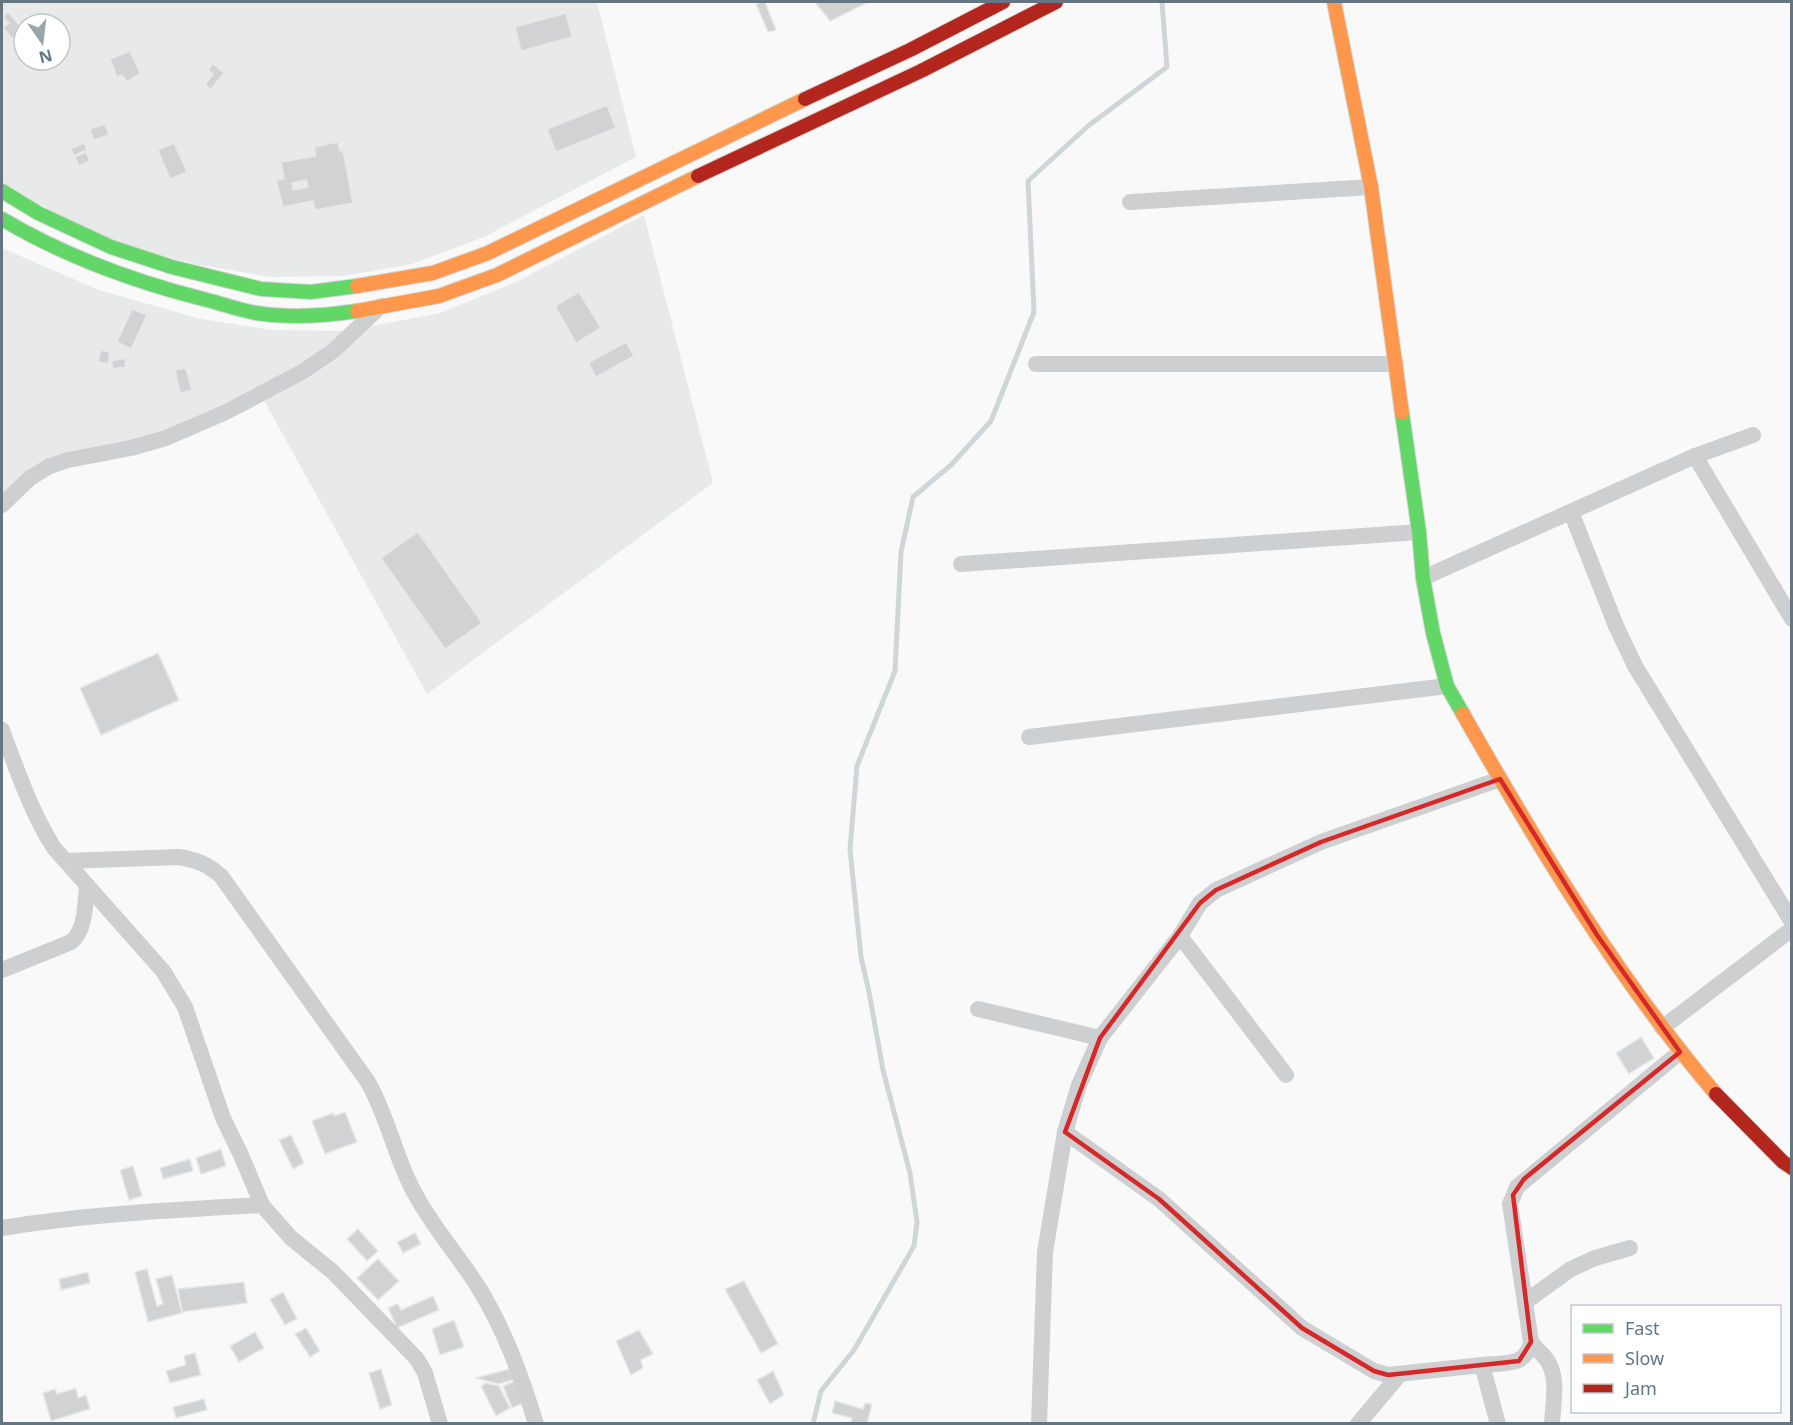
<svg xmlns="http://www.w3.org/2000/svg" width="1793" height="1425" font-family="'Noto Sans',sans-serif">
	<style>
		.built { fill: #e8e9e9; fill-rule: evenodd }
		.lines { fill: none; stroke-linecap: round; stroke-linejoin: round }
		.stream { stroke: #ced6d9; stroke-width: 5 }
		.building { fill: #d0d2d3; stroke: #e8e8e8; stroke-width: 1.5; fill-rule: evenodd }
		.fast-casing { stroke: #d5d6d7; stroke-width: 16 }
		.slow-casing { stroke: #d5d6d7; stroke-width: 16 }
		.jam-casing { stroke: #d5d6d7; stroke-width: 16 }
		.street { stroke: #cecfd0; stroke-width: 16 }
		.fast { stroke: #63d668; stroke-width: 14 }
		.slow { stroke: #ff974d; stroke-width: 14 }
		.jam { stroke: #b3261e; stroke-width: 14 }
		.marked { fill: none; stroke: #d62828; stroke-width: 4.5; stroke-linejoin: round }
	</style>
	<rect width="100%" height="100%" fill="#f9f9f9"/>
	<g class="built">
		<path d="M2 2H597L636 157 484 237 412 264 343 276 270 277 200 265 120 245 2 185ZM24 24H60V60H24Z"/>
		<path d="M644 215 713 483 427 694 257 388 159 435 70 455 2 497V248L99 290 201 319 272 330 346 331 440 313 518 281Z"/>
	</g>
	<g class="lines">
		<path class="stream" d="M813 1424 821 1391 854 1350 914 1246 917 1222 910 1173 883 1070 869 992 861 957 850 849 857 766 895 671 901 552 913 497 951 465 991 421 1034 312 1028 181 1088 126 1167 67 1162 2"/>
	</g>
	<g class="building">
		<path d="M760 2H765L776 30 768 32 756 4Z"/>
		<path d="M815 2H869L830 21Z"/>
		<path d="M8 12 24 30V34L18 39 15 36 12 38 3 28 9 23 3 17Z"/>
		<path d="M566 13 572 37 521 51 515 27Z"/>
		<path d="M130 51 140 73 127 82 122 75 117 77 110 59Z"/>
		<path d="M213 64 224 73 211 89 205 84 213 74 208 70Z"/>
		<path d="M607 105 616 128 556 152 547 129Z"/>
		<path d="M105 124 109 135 94 140 90 129Z"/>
		<path d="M338 142 340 151 343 150 353 203 315 210 313 201 283 207 276 180 284 179 281 162 316 156 314 147ZM306 180 308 187 293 190 292 183Z"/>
		<path d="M84 143 87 150 74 156 71 149Z"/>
		<path d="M174 143 187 172 170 179 158 150Z"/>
		<path d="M86 152 90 161 79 166 75 157Z"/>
		<path d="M579 292 601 328 576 343 555 306Z"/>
		<path d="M132 309 147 315 131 349 117 342Z"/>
		<path d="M626 342 634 356 596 377 588 363Z"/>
		<path d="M101 350 110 352 108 364 98 362Z"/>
		<path d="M125 358 126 367 113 369 111 361Z"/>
		<path d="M186 368 192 390 180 393 175 370Z"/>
		<path d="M418 532 482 623 445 649 381 558Z"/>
		<path d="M158 653 179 700 101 735 80 688Z"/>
		<path d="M1641 1037 1654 1058 1629 1074 1616 1053Z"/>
		<path d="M345 1112 357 1142 325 1154 312 1121 333 1113 334 1116Z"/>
		<path d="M291 1135 304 1163 293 1169 279 1140Z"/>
		<path d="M221 1149 226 1166 201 1174 196 1158Z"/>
		<path d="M190 1159 193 1171 163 1179 160 1168Z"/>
		<path d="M133 1166 142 1196 129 1200 120 1170Z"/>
		<path d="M358 1229 378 1251 367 1261 347 1239Z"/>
		<path d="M415 1233 421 1244 403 1253 397 1242Z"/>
		<path d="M378 1259 399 1281 378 1300 357 1278Z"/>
		<path d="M147 1269 157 1306 163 1304 156 1279 172 1275 182 1313 148 1322 135 1272Z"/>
		<path d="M88 1272 90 1283 61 1290 59 1279Z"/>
		<path d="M744 1281 778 1344 761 1353 725 1289Z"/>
		<path d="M244 1282 247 1303 182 1312 178 1289Z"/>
		<path d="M283 1292 297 1319 285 1325 270 1299Z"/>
		<path d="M433 1296 439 1310 397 1328 388 1308 398 1304 401 1310Z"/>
		<path d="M454 1320 464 1347 440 1355 432 1329Z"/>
		<path d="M306 1328 320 1351 310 1357 295 1334Z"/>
		<path d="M639 1330 653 1354 641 1360 643 1368 631 1375 616 1341Z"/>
		<path d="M255 1332 264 1348 239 1362 230 1346Z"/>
		<path d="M195 1353 201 1375 170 1383 166 1371 186 1365 184 1356Z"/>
		<path d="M381 1369 392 1405 380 1409 369 1373Z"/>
		<path d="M509 1369 516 1379 499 1384 475 1378Z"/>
		<path d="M773 1371 784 1395 770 1404 757 1380Z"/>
		<path d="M519 1379 528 1401 512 1408 503 1386Z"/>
		<path d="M486 1383 499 1386 510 1408 496 1416 481 1386Z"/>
		<path d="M76 1388 78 1398 86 1395 90 1409 51 1421 43 1393 55 1389 57 1394Z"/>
		<path d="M204 1399 207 1410 176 1418 173 1407Z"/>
		<path d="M835 1401 863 1409 865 1403 872 1404 867 1424H850L852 1418 832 1413Z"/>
	</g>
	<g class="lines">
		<defs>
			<g id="fast">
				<path d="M2 191 38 213 111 247 172 267 261 289 311 292 357 286"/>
				<path d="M2 219C66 257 135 282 207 300 223 304 239 310 256 313 288 318 324 316 357 311"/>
				<path d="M1402 413 1419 532 1423 578 1433 633 1447 686 1463 714"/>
			</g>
			<g id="slow">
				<path d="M1334 2 1371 187 1402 413"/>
				<path d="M357 286 433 273 488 253 805 99"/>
				<path d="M357 311 439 296 497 275 698 176"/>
				<path d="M1463 714C1538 846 1617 978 1716 1094"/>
			</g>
			<g id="jam">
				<path d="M805 99 910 50 1003 2"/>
				<path d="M698 176 921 71 1056 2"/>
				<path d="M1716 1094 1783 1162 1792 1168"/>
			</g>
		</defs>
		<use href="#fast" class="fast-casing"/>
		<use href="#slow" class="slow-casing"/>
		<use href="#jam" class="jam-casing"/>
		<g class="street">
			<path d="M1130 202 1371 187"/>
			<path d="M1036 364H1396"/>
			<path d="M1695 456 1792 619"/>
			<path d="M2 505 30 478 50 466 68 460 131 448 166 438 226 412 302 372 333 351 381 306"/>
			<path d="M1571 512 1616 626 1635 666 1792 922"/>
			<path d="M961 564 1419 532"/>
			<path d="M1423 578 1695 456 1753 435"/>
			<path d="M2 730C17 770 31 812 54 848L163 971 185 1007 223 1118 241 1155 262 1205 291 1238 333 1272 417 1359 425 1373 440 1424"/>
			<path d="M1029 737 1447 686"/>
			<path d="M66 861 179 857C197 860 207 864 221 876L368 1082C389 1119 396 1162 418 1199 435 1229 458 1256 477 1285 504 1328 521 1375 536 1424"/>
			<path d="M1180 936 1286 1075"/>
			<path d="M2 970 71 942C86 930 85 904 87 885"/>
			<path d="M978 1009 1100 1038"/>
			<path d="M1662 1028 1792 929"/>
			<path d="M1065 1132 1159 1199 1302 1328 1374 1371 1388 1375 1482 1365 1498 1424"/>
			<path d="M2 1228C88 1214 175 1210 262 1205"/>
			<path d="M1525 1302 1571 1269 1595 1258 1630 1248"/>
			<path d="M1531 1342C1536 1348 1542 1354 1547 1360 1559 1378 1553 1403 1552 1424"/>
			<path d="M1482 1365C1505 1362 1525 1368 1531 1342L1510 1204 1517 1187 1680 1052"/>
			<path d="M1039 1424 1045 1252 1065 1132 1079 1085 1100 1038 1180 936 1200 903 1216 890 1321 842 1500 779"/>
			<path d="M1358 1424 1400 1374"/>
		</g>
		<use href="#fast" class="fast"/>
		<use href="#slow" class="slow"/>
		<use href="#jam" class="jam"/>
	</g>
	<path class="marked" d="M1500 779 1597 935 1680 1052 1524 1179 1513 1195 1531 1342 1519 1361 1388 1375 1374 1371 1302 1328 1159 1199 1065 1132 1100 1038 1200 903 1216 890 1321 842Z"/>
	<rect width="1793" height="1425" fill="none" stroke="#657683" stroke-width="6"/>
	<rect x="1571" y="1305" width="210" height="108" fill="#ffffff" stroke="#c1c8cd" stroke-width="1.5"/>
	<rect x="1583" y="1324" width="30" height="9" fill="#63d668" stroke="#c1c8cd" stroke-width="1.5"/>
	<text x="1625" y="1335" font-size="18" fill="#657683">Fast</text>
	<rect x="1583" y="1354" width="30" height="9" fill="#ff974d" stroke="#c1c8cd" stroke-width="1.5"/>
	<text x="1625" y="1365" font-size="18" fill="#657683">Slow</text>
	<rect x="1583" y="1384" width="30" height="9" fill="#b3261e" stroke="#c1c8cd" stroke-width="1.5"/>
	<text x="1625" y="1395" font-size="18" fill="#657683">Jam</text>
	<g transform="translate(42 42) rotate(166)"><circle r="28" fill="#ffffff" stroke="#c1c8cd" stroke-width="1.5"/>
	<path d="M0-4.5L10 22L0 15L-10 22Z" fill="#99a4ac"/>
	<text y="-9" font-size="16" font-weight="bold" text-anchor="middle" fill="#657683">N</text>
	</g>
</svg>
